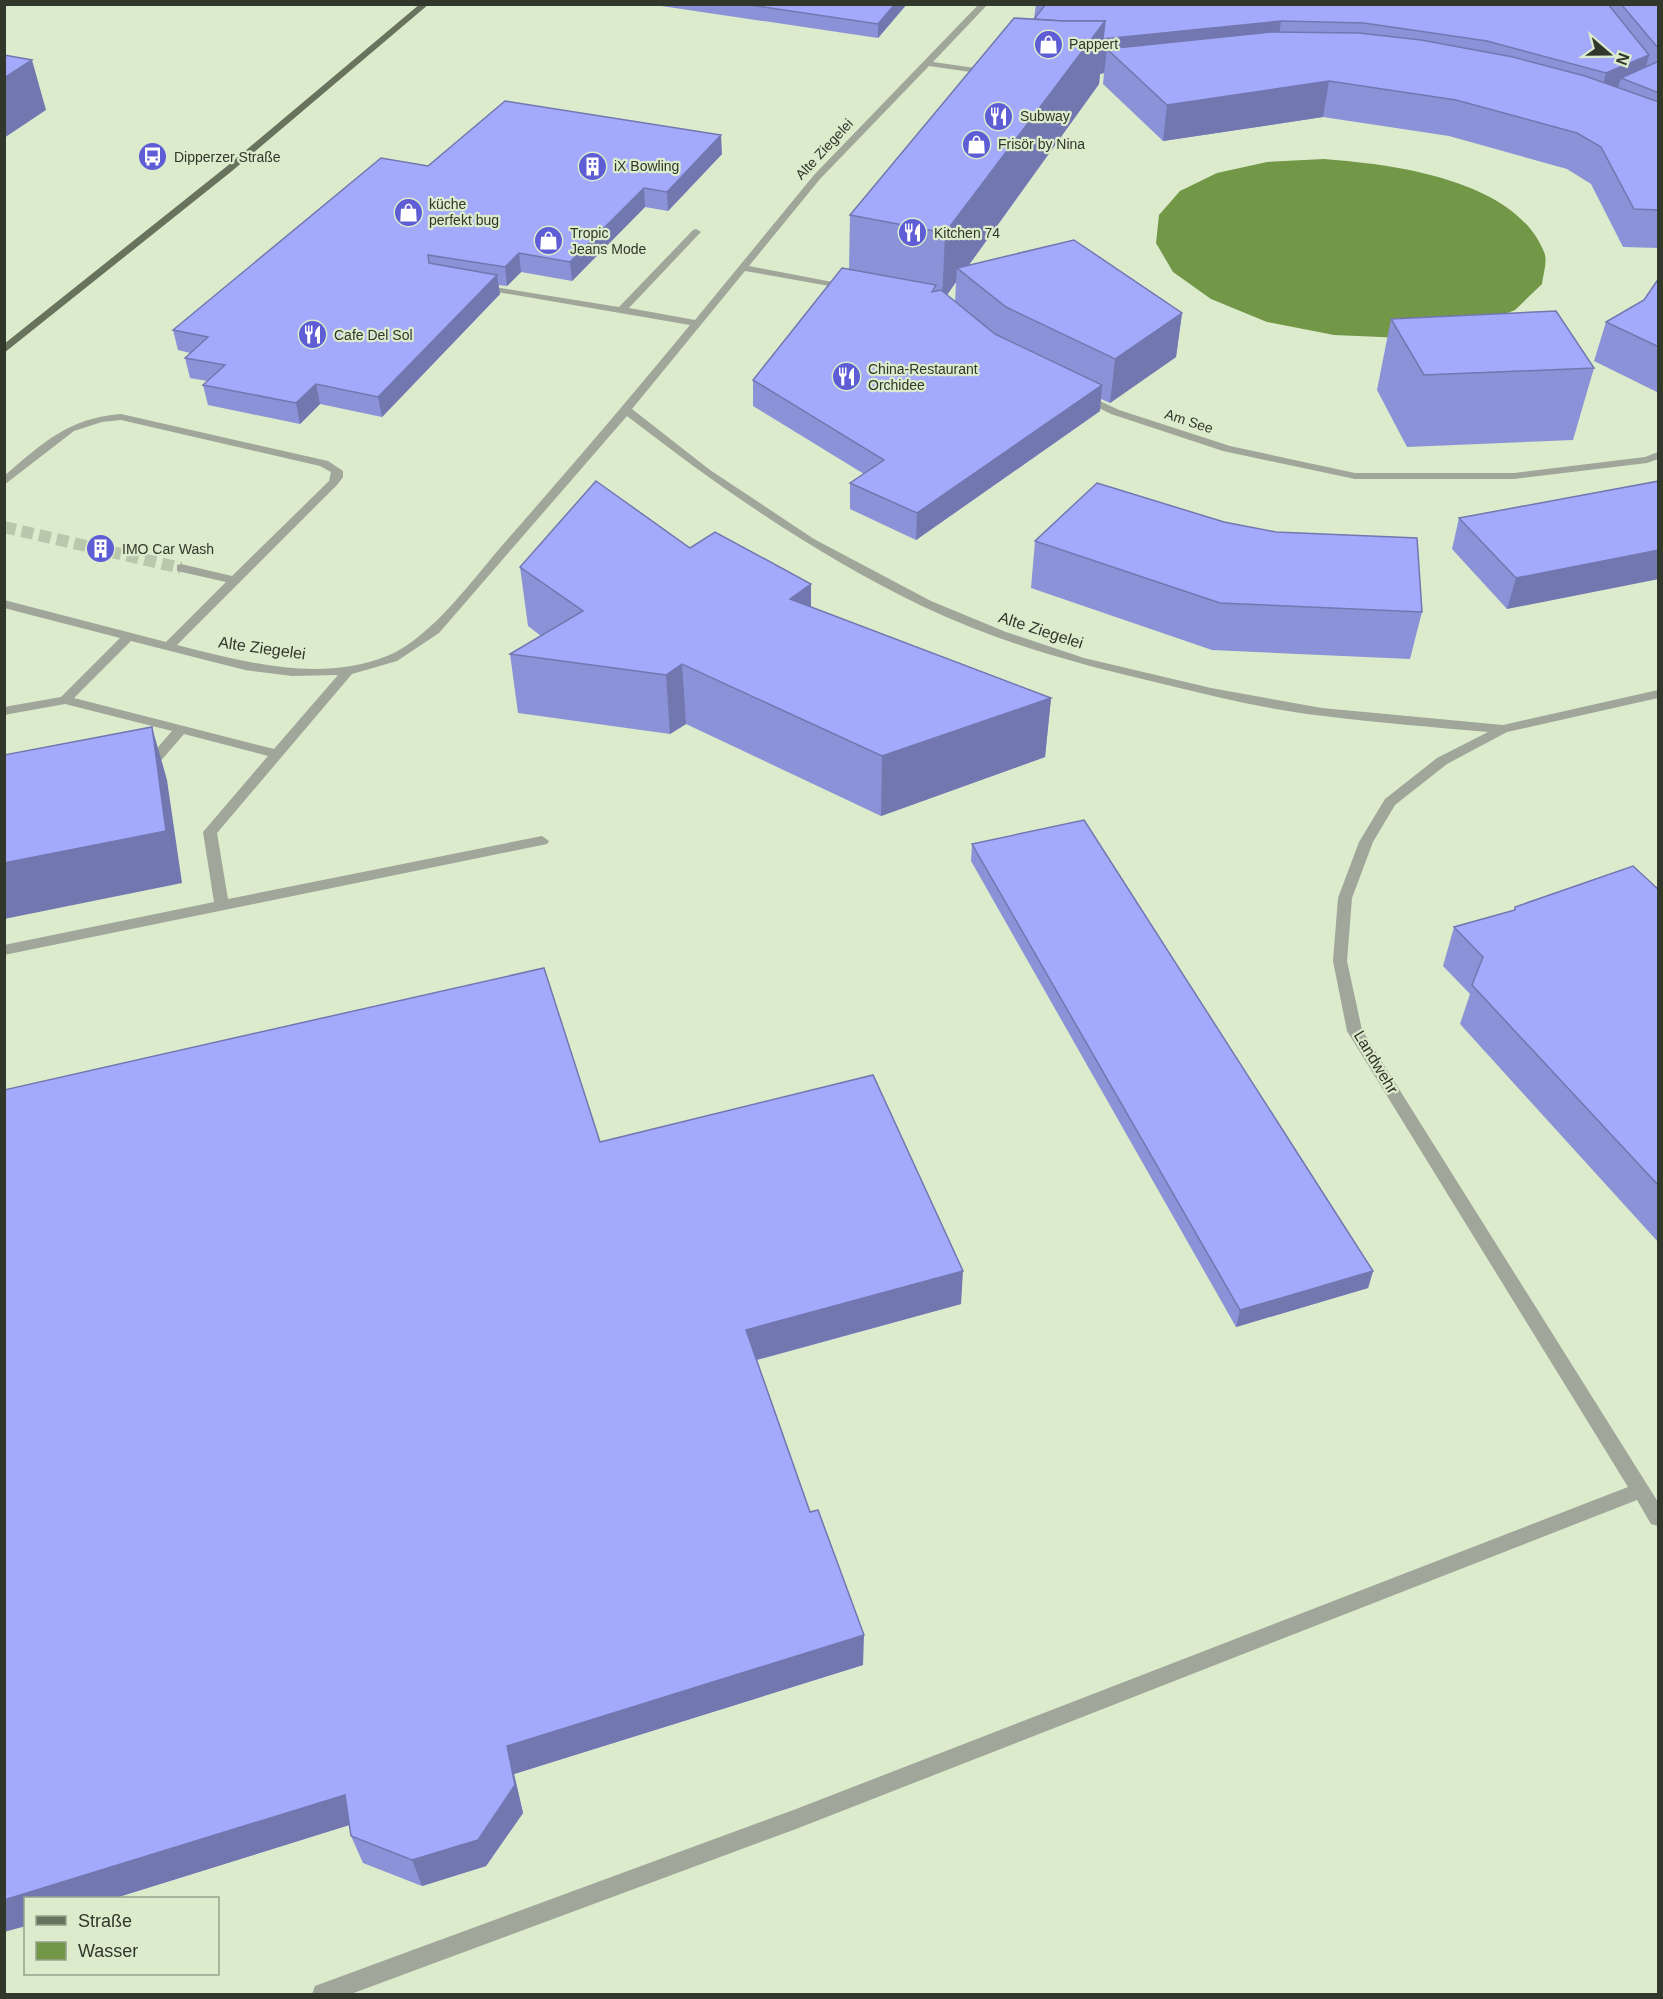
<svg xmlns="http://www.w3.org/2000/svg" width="1663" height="1999" font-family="Arial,sans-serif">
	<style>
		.water { fill: #729747 }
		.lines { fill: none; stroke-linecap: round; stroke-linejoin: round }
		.minor-tunnel { stroke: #b9c7ac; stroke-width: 12; stroke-dasharray: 12 6; stroke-linecap: butt }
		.minor { fill: #a0a69a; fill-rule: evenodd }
		.major { fill: #67735c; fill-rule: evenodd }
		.wall { fill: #8c92d8; fill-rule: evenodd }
		.shaded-wall { fill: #7277b0 }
		.building { fill: #a3aafb; stroke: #7277b0; stroke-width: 1.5 }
		.labels { text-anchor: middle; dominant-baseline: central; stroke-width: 4.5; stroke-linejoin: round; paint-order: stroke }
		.far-poi-label { font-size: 14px; fill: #31372b; stroke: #dbebcc; text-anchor: start }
		.far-street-label { font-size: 14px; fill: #31372b; stroke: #dbebcc }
		.street-label { font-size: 16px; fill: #31372b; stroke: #dbebcc }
	</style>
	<rect width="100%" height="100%" fill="#dbebcc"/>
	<path class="water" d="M1324 159C1391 164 1515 179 1544 252 1548 260 1543 275 1542 284L1515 310 1467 329 1404 338 1334 335 1267 322 1211 299 1173 272 1156 243 1159 215 1180 191 1217 173 1267 162Z"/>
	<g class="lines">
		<path class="minor-tunnel" d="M4 527 181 568"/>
		<g class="minor">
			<path d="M979 4H988L933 62 989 70 992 71V75L929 66 820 179 749 266 848 285 853 288 852 290 745 271 632 409 710 470 814 539 931 601 1006 632 1084 658 1211 688 1322 708 1503 725 1658 690V698L1507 732 1447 764 1395 805 1373 842 1352 898 1347 961 1362 1030 1658 1502V1526L1651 1524 1637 1500 796 1829 351 1994H312L315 1986 323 1983 796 1809 1628 1487 1347 1031 1333 961 1338 898 1359 842 1385 799 1437 758 1488 732C1433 727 1378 723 1324 716 1270 710 1216 697 1163 684 1081 665 999 643 922 606 816 555 720 488 627 416L439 633 397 661 352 674 217 833 228 899 542 836 549 841 547 844 4 955V945L214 902 203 832 268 756 184 734 152 771 147 772 140 768 172 731 65 704 4 715V707L61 697 120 638 4 608V600L166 642 226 582 177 571V565L181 564 232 576 329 481 331 472 320 466 121 420 102 422 74 431 4 485V476C43 443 68 418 121 414L328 461 343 471V477L337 485 177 645C245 662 319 683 387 656 432 638 475 576 507 540 569 469 630 398 690 325L480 289 476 288V284L619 307 693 230 696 229 701 232 699 234 629 308 695 320 814 175ZM131 641 245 670 292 676 338 675 274 749 74 698Z"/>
			<path d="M1083 393 1119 410 1230 446 1355 473H1514L1645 457 1658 452V459L1647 463 1514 479H1355L1223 451 1111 414 1079 398V394Z"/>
		</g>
		<path class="major" d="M420 4H429L232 171 4 353V344L226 167Z"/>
	</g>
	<g class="wall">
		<path d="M648 4H907L878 38Z"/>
		<path d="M1036 4H1659V248L1623 247 1591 184 1567 169 1449 136 1323 117 1163 141 1103 84 1104 73 1100 74 1099 84 969 265 1182 313 1176 357 1110 403 1101 399 1100 411 916 540 850 509V483L864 474 753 406V380L849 269 850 215 1034 19ZM956 282 955 302 947 295Z"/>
		<path d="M722 154 668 211 645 207 572 281 521 272 507 286 498 285 500 294 382 417 320 404 300 424 208 405 203 385 207 381 190 378 185 358 190 353 178 350 173 330 428 166Z"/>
		<path d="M1659 278V393L1594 361 1606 322 1644 300Z"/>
		<path d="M1391 319 1594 368 1573 440 1407 447 1377 390Z"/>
		<path d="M1659 481 1507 609 1452 549 1459 518Z"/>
		<path d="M1035 541 1422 612 1410 659 1212 650 1031 588Z"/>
		<path d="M690 548 811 584V607L1051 698 1045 757 881 816 686 724 670 734 518 713 510 654 541 636 528 626 520 567Z"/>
		<path d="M972 844 1373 1271 1368 1288 1236 1327 971 861Z"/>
		<path d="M1659 890V1243L1460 1024 1470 994 1443 966 1454 927 1514 910 1515 907Z"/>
		<path d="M600 1142 961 1304 757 1360 863 1665 514 1774 523 1813 486 1866 422 1886 363 1863 351 1836 349 1825 112 1899H26Z"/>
	</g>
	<g class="shaded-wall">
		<path d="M895 4H907L878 38V24Z"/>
		<path d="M1105 21 1099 84 963 273 957 268 956 282 942 302 945 233Z"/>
		<path d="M1281 21 1276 56 1107 49 1104 73 1100 74 1103 39Z"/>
		<path d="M1649 55 1641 86 1621 78 1614 101 1597 109 1606 73Z"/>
		<path d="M32 60 46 110 4 138V78Z"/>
		<path d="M1329 81 1323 117 1163 141 1167 105Z"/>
		<path d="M721 135 722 154 668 211 667 192Z"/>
		<path d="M644 188 645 207 572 281 570 262Z"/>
		<path d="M519 253 521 272 507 286 505 267Z"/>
		<path d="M497 275 500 294 382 417 378 397Z"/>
		<path d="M1182 313 1176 357 1110 403 1115 359Z"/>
		<path d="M316 384 320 404 300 424 296 403Z"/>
		<path d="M1102 385 1100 411 916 540 917 513Z"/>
		<path d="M1659 550V579L1507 609 1516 578Z"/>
		<path d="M811 584V642L790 599Z"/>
		<path d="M682 664 686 724 670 734 666 675Z"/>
		<path d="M1051 698 1045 757 881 816 882 756Z"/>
		<path d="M152 727 167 780 182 883 4 919V863Z"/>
		<path d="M963 1271 961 1304 748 1362 746 1330Z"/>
		<path d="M1373 1271 1368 1288 1236 1327 1240 1310Z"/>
		<path d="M864 1635 863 1665 514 1774 523 1813 486 1866 422 1886 412 1860 507 1746Z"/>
		<path d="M345 1795 356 1823 112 1899H26V1926L4 1932V1900Z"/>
	</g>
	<g class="building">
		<path d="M744 4H895L878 24Z"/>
		<path d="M1046 4H1608L1649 55 1606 73 1487 41 1364 23 1281 21 1103 39 1105 21H1062L1034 19Z"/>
		<path d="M1621 4H1659V49Z"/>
		<path d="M1014 18 1062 21H1105L945 233 850 215Z"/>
		<path d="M1271 32 1359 33 1421 40 1513 57 1585 76 1659 102V210L1634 209 1601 147 1577 133 1456 100 1329 81 1167 105 1107 49Z"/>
		<path d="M4 55 32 60 4 78Z"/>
		<path d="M1659 61V93L1621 78Z"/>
		<path d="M505 101 721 135 667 192 644 188 570 262 519 253 505 267 428 255 429 263 497 275 378 397 316 384 296 403 203 385 225 365 185 358 208 337 173 330 381 158 428 166Z"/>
		<path d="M1074 240 1182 313 1115 359 1006 307 957 268Z"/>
		<path d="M842 268 936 285 932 292 941 290 995 334 1102 385 917 513 850 483 884 460 753 380Z"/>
		<path d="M1659 278V347L1606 322 1644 300Z"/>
		<path d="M1556 311 1594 368 1424 375 1391 319Z"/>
		<path d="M596 481 690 548 715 532 811 584 790 599 1051 698 882 756 682 664 666 675 510 654 583 611 520 567Z"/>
		<path d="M1659 481V550L1516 578 1459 518Z"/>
		<path d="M1097 483 1224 522 1276 532 1417 538 1422 612 1220 603 1035 541Z"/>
		<path d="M152 727 166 831 4 863V755Z"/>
		<path d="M1084 820 1373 1271 1240 1310 972 844Z"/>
		<path d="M1633 866 1659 890V1186L1472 985 1483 957 1454 927 1515 910V907Z"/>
		<path d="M544 968 600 1142 873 1075 963 1271 746 1330 810 1512 818 1510 864 1635 507 1746 515 1785 478 1840 412 1860 351 1836 345 1795 4 1900V1090Z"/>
	</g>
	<defs>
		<symbol id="shop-disc" viewBox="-11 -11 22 22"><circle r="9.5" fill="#5f5dd6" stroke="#dbebcc"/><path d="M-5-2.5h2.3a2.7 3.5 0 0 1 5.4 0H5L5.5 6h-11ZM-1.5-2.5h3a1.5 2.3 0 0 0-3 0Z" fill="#fff"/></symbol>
		<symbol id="restaurant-disc" viewBox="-11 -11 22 22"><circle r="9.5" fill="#5f5dd6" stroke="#dbebcc"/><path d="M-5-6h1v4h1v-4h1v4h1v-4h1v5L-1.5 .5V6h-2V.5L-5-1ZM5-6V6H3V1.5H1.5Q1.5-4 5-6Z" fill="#fff"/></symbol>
		<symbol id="bus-disc" viewBox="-11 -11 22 22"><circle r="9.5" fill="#5f5dd6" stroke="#dbebcc"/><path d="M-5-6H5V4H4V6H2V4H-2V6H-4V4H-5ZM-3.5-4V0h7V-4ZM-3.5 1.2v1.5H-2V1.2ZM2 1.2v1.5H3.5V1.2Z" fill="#fff"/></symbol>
		<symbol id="building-disc" viewBox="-11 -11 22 22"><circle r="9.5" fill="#5f5dd6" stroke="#dbebcc"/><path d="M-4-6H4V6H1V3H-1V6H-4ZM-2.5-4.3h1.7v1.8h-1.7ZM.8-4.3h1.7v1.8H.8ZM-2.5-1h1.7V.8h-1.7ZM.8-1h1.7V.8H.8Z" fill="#fff"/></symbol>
	</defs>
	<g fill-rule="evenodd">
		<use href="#shop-disc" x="1032" y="28" width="33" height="33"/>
		<use href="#restaurant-disc" x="982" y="100" width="33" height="33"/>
		<use href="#shop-disc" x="960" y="128" width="33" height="33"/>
		<use href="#bus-disc" x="136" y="140" width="33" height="33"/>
		<use href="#building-disc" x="576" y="150" width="33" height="33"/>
		<use href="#shop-disc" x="392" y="196" width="33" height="33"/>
		<use href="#restaurant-disc" x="896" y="216" width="33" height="33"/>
		<use href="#shop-disc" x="532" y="224" width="33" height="33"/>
		<use href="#restaurant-disc" x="296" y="318" width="33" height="33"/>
		<use href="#restaurant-disc" x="830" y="360" width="33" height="33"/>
		<use href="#building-disc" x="84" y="532" width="33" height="33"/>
	</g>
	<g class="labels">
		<g class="far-poi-label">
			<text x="1069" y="44">Pappert</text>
			<text x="1020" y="116">Subway</text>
			<text x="998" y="144">Frisör by Nina</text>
			<text x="174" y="157">Dipperzer Straße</text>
			<text x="614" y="166">iX Bowling</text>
			<text x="429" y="204">küche<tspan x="429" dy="16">perfekt bug</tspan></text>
			<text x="570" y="233">Tropic<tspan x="570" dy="16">Jeans Mode</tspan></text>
			<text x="934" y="233">Kitchen 74</text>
			<text x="334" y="335">Cafe Del Sol</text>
			<text x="868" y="369">China-Restaurant<tspan x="868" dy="16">Orchidee</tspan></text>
			<text x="122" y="549">IMO Car Wash</text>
		</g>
		<g class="far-street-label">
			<text transform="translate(824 149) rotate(-47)">Alte Ziegelei</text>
			<text transform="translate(1189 421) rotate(18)">Am See</text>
		</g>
		<g class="street-label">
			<text transform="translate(1041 630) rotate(18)">Alte Ziegelei</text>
			<text transform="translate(262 648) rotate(8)">Alte Ziegelei</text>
			<text transform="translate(1376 1062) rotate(59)">Landwehr</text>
		</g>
	</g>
	<rect width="1663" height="1999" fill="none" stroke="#31372b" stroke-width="12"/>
	<rect x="24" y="1897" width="195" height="78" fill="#dbebcc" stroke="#97a38c" stroke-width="1.5"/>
	<rect x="36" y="1916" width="30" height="9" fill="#67735c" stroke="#97a38c" stroke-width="1.5"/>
	<text x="78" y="1927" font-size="18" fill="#31372b">Straße</text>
	<rect x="36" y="1942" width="30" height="18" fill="#729747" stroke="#97a38c" stroke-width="1.5"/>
	<text x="78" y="1957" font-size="18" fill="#31372b">Wasser</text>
	<g transform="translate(1609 54) rotate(110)" stroke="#dbebcc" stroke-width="4.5" paint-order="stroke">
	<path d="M0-4.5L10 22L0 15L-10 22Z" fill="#31372b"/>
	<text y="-9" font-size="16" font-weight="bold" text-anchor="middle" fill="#31372b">N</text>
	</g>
</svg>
